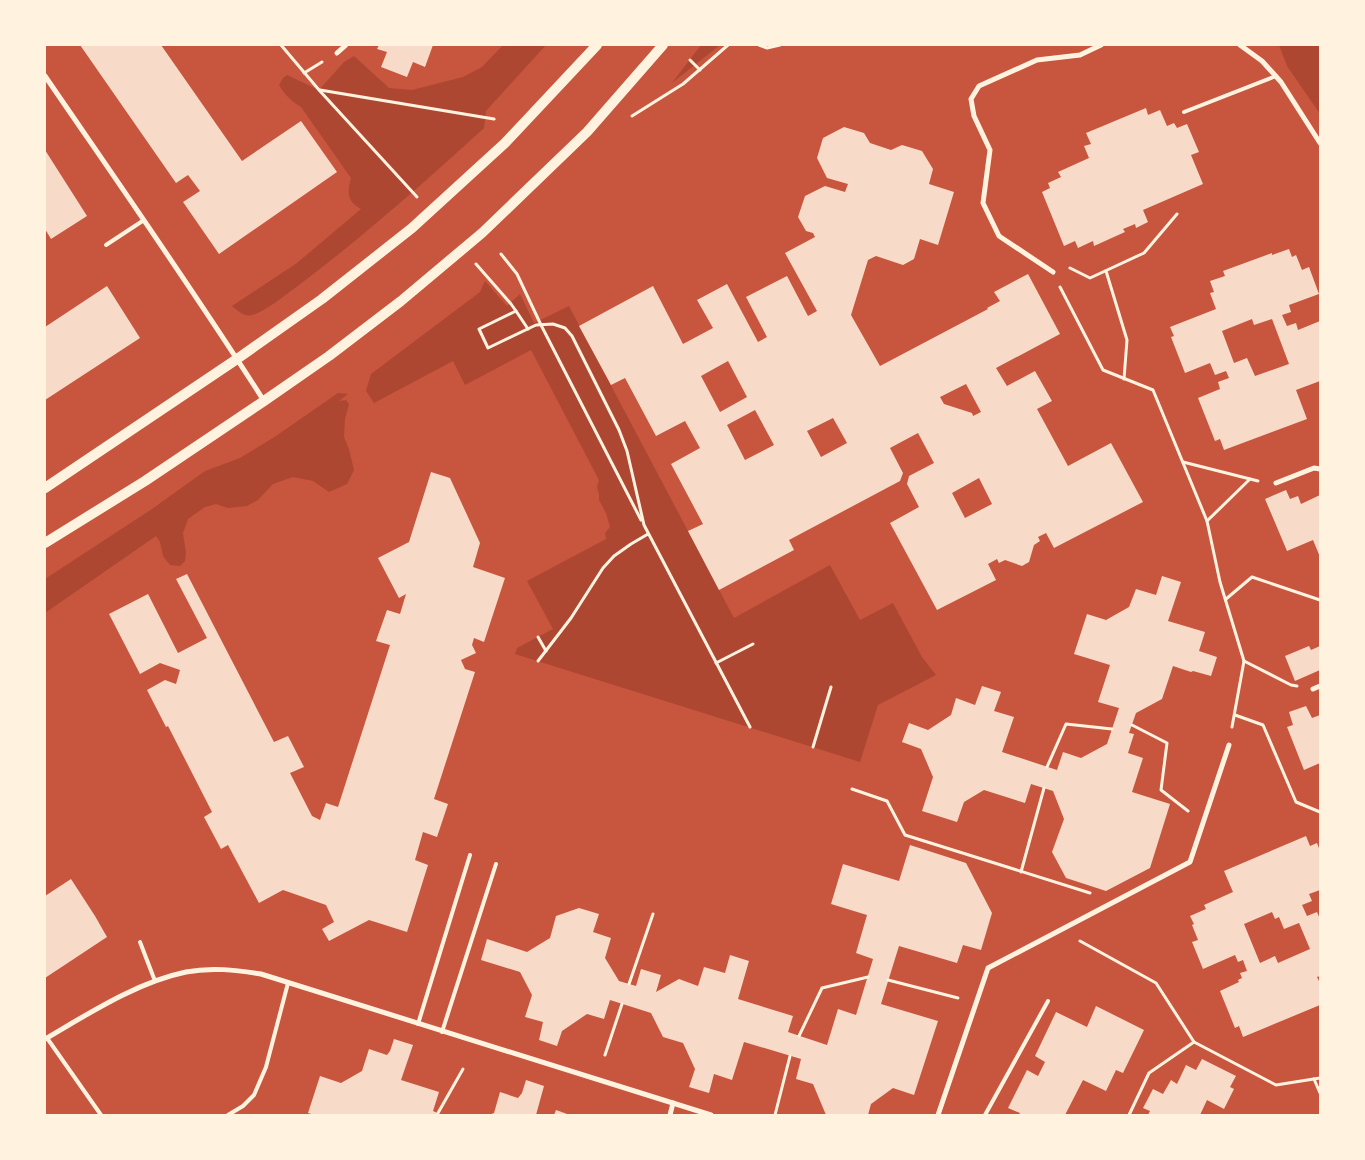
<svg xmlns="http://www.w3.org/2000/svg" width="1365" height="1160" font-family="Mulish,sans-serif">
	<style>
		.green { fill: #ae4732 }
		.building { fill: #f7dbc8; fill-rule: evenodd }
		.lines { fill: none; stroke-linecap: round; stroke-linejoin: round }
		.path { stroke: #fff3e0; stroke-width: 3 }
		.service { stroke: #fff3e0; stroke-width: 4 }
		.minor { stroke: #fff3e0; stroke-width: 5 }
		.secondary { stroke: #fff3e0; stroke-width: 10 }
	</style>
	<rect width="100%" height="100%" fill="#c8553d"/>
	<g class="green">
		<path d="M503 45H546L486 111 484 128C425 182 366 234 303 282 292 290 264 313 252 315 244 317 238 311 232 306L297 263 361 209C347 202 347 192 351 178L301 107C291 101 285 95 279 85L283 78 287 75 319 90 344 62 354 56 389 88 412 90 463 77 482 67Z"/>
		<path d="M701 45H720L672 83Z"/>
		<path d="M1279 45H1320V114L1287 66Z"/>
		<path d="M485 281 507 306 520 294 534 323 569 306 734 618 830 565 860 620 893 603 922 657 936 675 878 705 860 762 515 654 517 648 553 629 527 581 606 539 605 533 610 527 606 513 599 500V495L597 487 599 480 531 350 465 385 453 361 374 403 366 391 371 374 480 292Z"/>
		<path d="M338 393 348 394 339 401 346 400 349 404 345 419 344 437 349 449 354 470 347 484 329 492 313 481 293 477 273 484 258 500 247 506 228 508 216 504 205 507 188 519 183 533 186 553 185 561 180 566 170 565 163 556 160 542 156 536 45 613V579L152 509 205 471 240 458 276 436Z"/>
	</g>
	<g class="building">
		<path d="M80 45H161L242 161 301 121 337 172 219 254 183 202 200 191 188 175 176 183Z"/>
		<path d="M379 45H433L425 67 413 62 407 77 381 67 387 52 377 49Z"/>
		<path d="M1146 108 1148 115 1160 110 1167 126 1174 123 1177 128 1187 124 1199 152 1191 155 1203 184 1143 210 1148 222 1136 228 1135 224 1123 229 1125 232 1094 246 1093 241 1078 248 1075 241 1064 246 1042 192 1050 188 1048 183 1061 177 1058 172 1089 158 1084 146 1091 144 1086 133Z"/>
		<path d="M844 127 864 133 870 143 891 150 902 145 922 151 933 169 929 184 954 192 938 245 920 239 914 259 903 265 876 256 868 260 851 315 880 366 988 309 987 308 1000 301 994 292 1028 274 1060 334 996 368 1007 386 1035 371 1052 401 1037 409 1068 466 1111 443 1143 502 1054 548 1046 533 1038 537 1040 541 1034 545 1029 562 1022 566 1005 560 999 563 997 559 988 564 996 580 937 610 890 523 919 507 907 484 909 476 934 463 918 433 890 448 903 473 900 481 789 540 794 550 719 590 688 531 703 524 671 464 700 448 685 421 656 436 625 378 611 385 579 326 653 286 683 344 713 328 697 300 727 284 758 342 767 337 746 297 787 276 808 316 817 311 785 253 815 237 813 233 806 231 798 217 805 196 825 186 845 192 848 184 827 178 817 158 823 138ZM728 361 747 397 720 412 701 376ZM966 384 981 412 973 416 972 413 944 404 940 397ZM755 410 774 445 745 460 727 425ZM833 418 847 443 821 457 807 431ZM979 478 992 504 965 518 952 493Z"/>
		<path d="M45 150 87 216 51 239 45 229Z"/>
		<path d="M1289 249 1292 257 1296 255 1302 270 1309 267 1319 294 1289 305 1291 312 1282 315 1287 326 1296 323 1298 330 1320 321V381L1296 390 1307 419 1224 450 1220 439 1215 441 1198 398 1220 389 1218 382 1229 378 1226 371 1215 375 1210 363 1185 373 1171 337 1174 336 1170 327 1216 309 1210 293 1214 292 1210 281 1225 276 1223 271 1272 253V255ZM1252 319 1254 325 1272 319 1289 364 1255 376 1247 358 1234 363 1222 331Z"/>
		<path d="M107 286 140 338 45 400V327Z"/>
		<path d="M431 472 450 478 480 543 473 567 505 578 484 642 474 638 472 645 476 653 461 660 465 669 475 672 434 799 448 804 437 837 423 832 415 860 428 865 407 932 369 920 329 941 322 929 334 922 326 905 283 890 259 903 228 845 221 849 204 817 212 812 168 726 166 727 147 690 165 680 176 684 180 670 160 663 140 674 109 614 148 594 178 653 207 638 176 579 187 574 274 742 288 736 304 767 290 773 312 816 320 820 326 803 338 807 390 645 376 641 387 610 400 614 406 594 399 598 378 558 409 542Z"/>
		<path d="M1286 490 1290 499 1298 496 1301 504 1320 495V557L1313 540 1287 551 1265 499Z"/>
		<path d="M1162 576 1181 582 1168 621 1205 632 1199 651 1217 657 1211 676 1193 671 1191 672 1173 666 1162 699 1136 713 1129 733 1134 734 1128 753 1143 758 1132 792 1170 804 1150 868 1106 891 1066 878 1052 852 1064 819 1053 791 1031 784 1025 803 984 790 964 802 957 822 922 811 933 777 921 749 902 742 909 723 928 730 951 715 956 698 975 705 982 686 1001 692 994 711 1014 717 1002 752 1057 770 1063 752 1081 758 1107 744 1119 708 1098 702 1110 665 1074 654 1087 614 1106 620 1129 607 1136 589 1156 595Z"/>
		<path d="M1309 646 1311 650 1320 646V670L1295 681 1285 656Z"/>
		<path d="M1306 706 1312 718 1320 715V763L1304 770 1287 727 1293 725 1289 712Z"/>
		<path d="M1306 836 1310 846 1317 843 1320 851V890L1309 894 1312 901 1302 905 1307 916 1317 912 1320 919V976L1317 977 1320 983V1005L1243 1037 1239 1026 1235 1028 1220 991 1239 982 1238 980 1242 978 1240 973 1247 971 1243 960 1238 962 1235 955 1203 969 1192 942 1198 940 1192 925 1194 924 1190 916 1206 909 1204 905 1233 892 1224 871ZM1272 912 1275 919 1279 917 1284 929 1299 923 1310 949 1278 963 1275 956 1260 963 1244 924Z"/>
		<path d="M910 845 966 863 992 913 981 950 963 945 957 963 899 946 881 1004 938 1021 914 1095 893 1088 871 1104 868 1115H826L813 1084 796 1079 801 1059 744 1042 732 1080 714 1074 709 1093 689 1087 695 1069 683 1043 663 1037 651 1013 610 1000 604 1019 587 1014 562 1031 557 1046 539 1040 543 1022 525 1017 532 995 520 972 481 960 487 939 527 952 550 938 556 916 579 908 599 914 593 932 611 938 605 958 619 981 636 986 641 969 661 975 656 992 679 979 698 986 704 967 725 973 730 955 749 961 738 999 793 1016 788 1032 827 1045 838 1009 856 1015 873 959 856 953 867 915 831 904 843 864 899 881Z"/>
		<path d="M71 879 95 916 107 937 45 978V896Z"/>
		<path d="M1096 1006 1144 1030 1123 1073 1116 1070 1106 1091 1083 1080 1065 1115H1019L1020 1113 1008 1108 1027 1070 1038 1076 1045 1062 1035 1056 1056 1012 1087 1027Z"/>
		<path d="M394 1039 413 1045 401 1080 439 1092 433 1111 442 1115H315L308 1113 320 1076 341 1083 362 1071 369 1049 387 1055 390 1051Z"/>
		<path d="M1202 1059 1236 1076 1230 1087 1234 1089 1224 1109 1207 1100 1200 1115H1148L1150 1111 1143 1108 1153 1089 1163 1094 1171 1080 1177 1084 1186 1065 1196 1070Z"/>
		<path d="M526 1080 544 1086 536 1115H489L494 1113 500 1092 518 1098 522 1093Z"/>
		<path d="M556 1110 570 1115H554Z"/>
	</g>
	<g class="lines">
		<g class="path">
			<path d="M281 45 319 90 417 197"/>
			<path d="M759 45 767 48 780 45"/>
			<path d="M690 60 700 70"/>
			<path d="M304 73 322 62"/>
			<path d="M320 90 494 119"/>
			<path d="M632 116 683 84 728 45"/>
			<path d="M501 254 517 274 541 325 641 520"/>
			<path d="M476 264 511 304 516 311 479 329 488 348 536 325 553 324 565 328 572 336 619 430 627 451 644 525 750 727"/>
			<path d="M1070 268 1090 278 1144 253 1177 214"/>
			<path d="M1106 271 1127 340 1124 379"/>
			<path d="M1060 287 1103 370 1153 390 1207 521 1220 582 1244 661 1232 727"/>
			<path d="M516 311 528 329"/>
			<path d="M1183 462 1258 481"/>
			<path d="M1207 521 1250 479"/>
			<path d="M1226 599 1252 577 1320 600"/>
			<path d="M538 637 546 651"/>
			<path d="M538 661 571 618 603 568 614 556 631 544 648 534"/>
			<path d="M1244 661 1291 685 1297 686"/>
			<path d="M716 663 753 644"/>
			<path d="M1235 715 1263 725 1296 802 1320 812"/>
			<path d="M1132 725 1167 743 1161 790 1188 811"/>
			<path d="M813 747 831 687"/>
			<path d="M1047 767 1066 724 1112 729"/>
			<path d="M852 789 887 801 905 835 1090 893"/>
			<path d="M1021 872 1044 788"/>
			<path d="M1080 941 1156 983 1194 1042 1276 1085 1320 1078"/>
			<path d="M888 980 958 998"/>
			<path d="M629 984 653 914"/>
			<path d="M799 1036 822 988 868 977"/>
			<path d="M605 1055 622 1004"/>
			<path d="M1314 1079 1320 1093"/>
			<path d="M438 1113 463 1069"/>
			<path d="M775 1115 790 1056"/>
			<path d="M1129 1115 1149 1073 1194 1042"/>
		</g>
		<g class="service">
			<path d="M1184 112 1276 76"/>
			<path d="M106 245 144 220"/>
			<path d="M140 942 155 981"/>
			<path d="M418 1024 470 855"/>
			<path d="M442 1032 496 864"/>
			<path d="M47 1038 101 1115"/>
			<path d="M228 1115 243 1106 254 1095 266 1067 288 983"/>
			<path d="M985 1115 1048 1001"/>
		</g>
		<g class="minor">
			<path d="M1240 45 1262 61 1281 82 1320 143"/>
			<path d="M337 53 346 45"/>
			<path d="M45 76C119 184 194 291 264 401"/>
			<path d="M1053 272 999 236 983 203 990 150 974 116 971 99 979 86 1037 60 1080 55 1101 45"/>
			<path d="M1276 483 1314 468 1320 469"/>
			<path d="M1313 689 1320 686"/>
			<path d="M45 1039C88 1014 137 982 186 972 211 967 236 970 261 974L711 1115"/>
			<path d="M670 1115 673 1103"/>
			<path d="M938 1115 988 968 1190 862 1229 745"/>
		</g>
		<g class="secondary">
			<path d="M45 488 237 359 322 299 412 228 505 143 597 45"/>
			<path d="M45 543 145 481 264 401 329 356 401 301 482 233 587 132 663 45"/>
		</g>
	</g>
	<rect width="1365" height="1160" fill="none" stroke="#fff3e0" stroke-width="92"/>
</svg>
